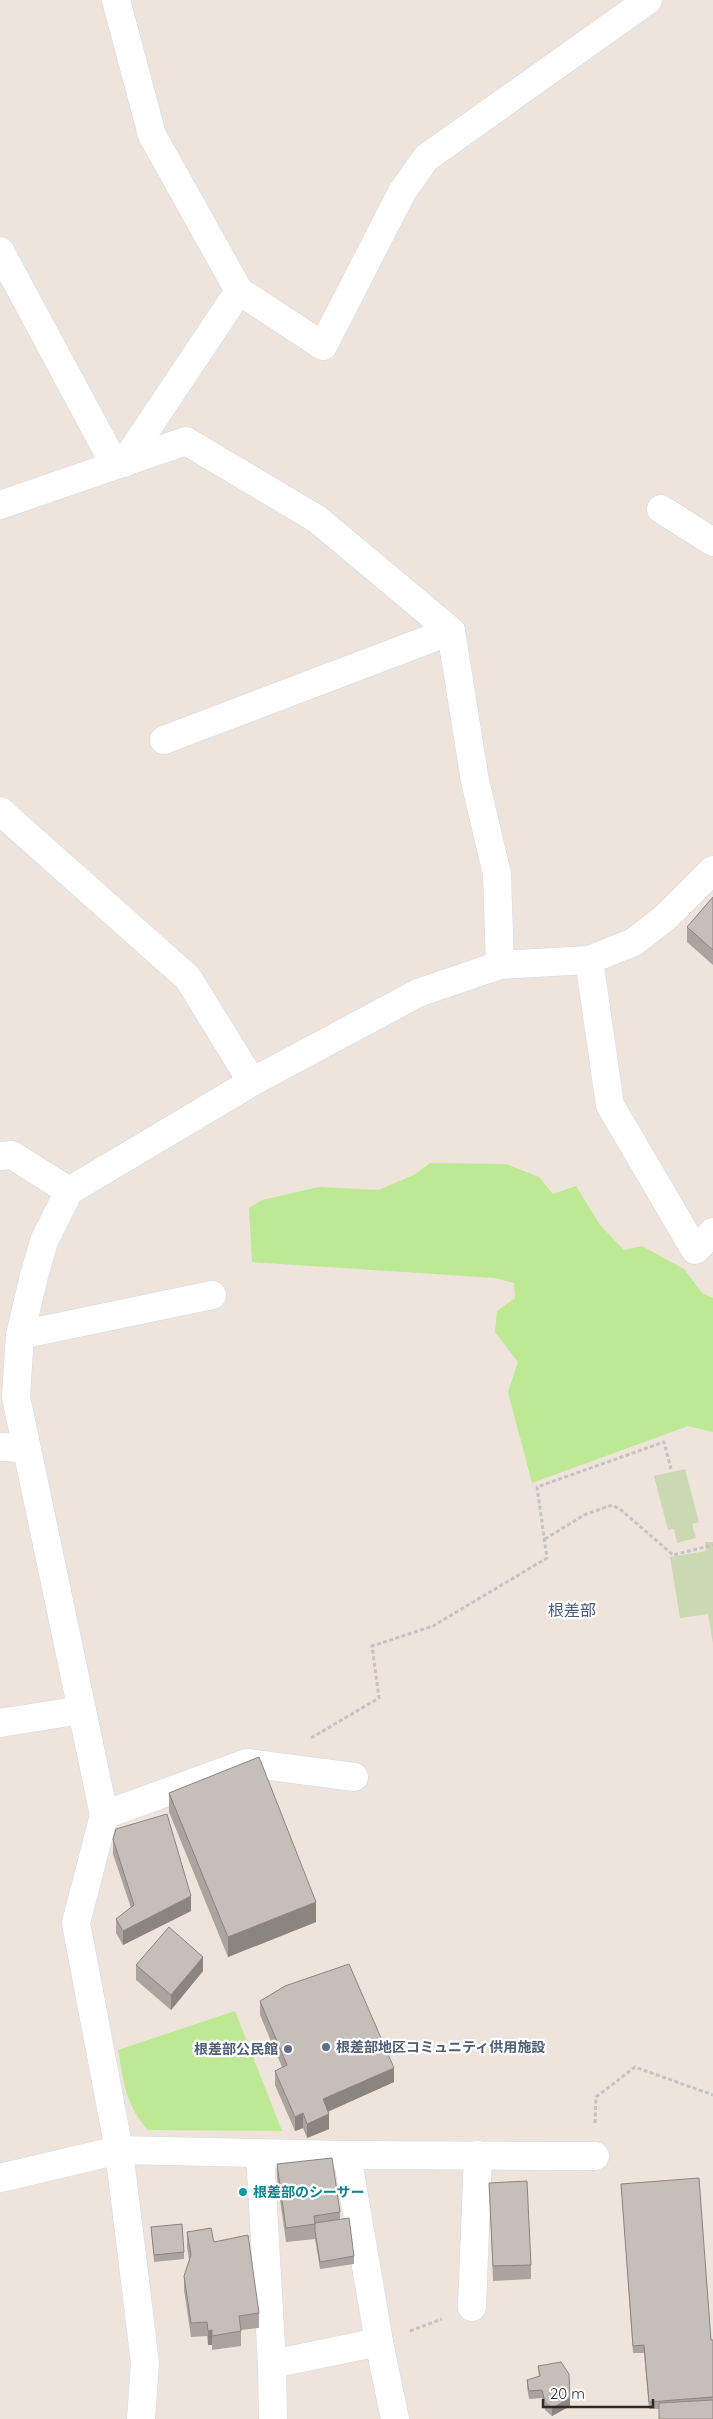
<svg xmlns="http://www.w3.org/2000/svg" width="713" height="2419" font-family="Quicksand,'Noto Sans JP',sans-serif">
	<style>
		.green { fill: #bde994 }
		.cemetery { fill: #cbd9b2 }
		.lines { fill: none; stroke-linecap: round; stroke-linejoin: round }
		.minor-casing { stroke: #d1d8e5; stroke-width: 29 }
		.path { stroke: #c4c4c4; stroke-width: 3; stroke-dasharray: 4 2.5; stroke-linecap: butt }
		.minor { stroke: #fff; stroke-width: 28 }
		.wall { fill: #aaa39f }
		.shaded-wall { fill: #8b8582 }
		.building { fill: #c6beb9; stroke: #8b8582 }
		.service-dot { fill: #5c6f8a; stroke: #fff; stroke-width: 2 }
		.culture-dot { fill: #0f9aa8; stroke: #fff; stroke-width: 2 }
		.labels { text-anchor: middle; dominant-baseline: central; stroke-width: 4.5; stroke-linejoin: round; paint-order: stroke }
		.service-label { font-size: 14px; font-weight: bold; fill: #4e5e75; stroke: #fff; text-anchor: start }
		.culture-label { font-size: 14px; font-weight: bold; fill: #0d838f; stroke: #fff; text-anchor: start }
		.quarter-label { font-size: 16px; fill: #475a80; stroke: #fff }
	</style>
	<rect width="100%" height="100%" fill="#eee4dc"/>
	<g class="green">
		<path d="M430 1163 506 1164 539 1177 553 1194 576 1186 600 1225 624 1250 642 1246 684 1269 702 1293 713 1298V1432L688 1426 532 1483 508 1392 518 1362 495 1332 497 1311 515 1298 514 1283 495 1278 252 1262 249 1208 262 1200 319 1187 378 1190 414 1175Z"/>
		<path d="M235 2011 282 2131 148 2130C125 2104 124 2083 118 2050Z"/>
	</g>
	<g class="cemetery">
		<path d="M685 1469 699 1522 692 1524 696 1538 677 1543 674 1529 668 1530 654 1476Z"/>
		<path d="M705 1542H713V1644L708 1614 680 1618 670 1557 706 1551Z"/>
	</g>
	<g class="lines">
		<defs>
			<g id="minor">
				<path d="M116 0 152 135 239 291 323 346 402 192 426 158 648 0"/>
				<path d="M0 251 115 465"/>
				<path d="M124 463 239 291"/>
				<path d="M0 505 186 441 317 519 451 631 475 781 497 874 500 965"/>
				<path d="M661 509 713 542"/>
				<path d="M164 740 451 631"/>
				<path d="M0 811 188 978 252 1082"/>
				<path d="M589 960 610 1105 695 1250 713 1232"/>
				<path d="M0 1156 12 1155 69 1191"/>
				<path d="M20 1335 212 1295"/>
				<path d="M0 1447 25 1448"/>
				<path d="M0 1723 82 1710"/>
				<path d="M104 1815 247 1763 354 1777"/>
				<path d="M260 2153 272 2364 273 2419"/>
				<path d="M347 2155 379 2342 395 2419"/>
				<path d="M0 2178 119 2150 347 2155 595 2156"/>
				<path d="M472 2307 478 2155"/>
				<path d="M272 2364 379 2342"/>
				<path d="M141 2419 145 2363 119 2150 76 1923 104 1815 16 1397 20 1335 34 1276 44 1241 69 1191 252 1082 418 993 500 965 589 960 634 942 667 916 713 870"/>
			</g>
		</defs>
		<use href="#minor" class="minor-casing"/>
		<g class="path">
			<path d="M545 1539 584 1515 612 1505 620 1509 673 1555 713 1545"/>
			<path d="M311 1738 379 1698 372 1646 433 1626 547 1558 537 1487 664 1442 671 1469"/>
			<path d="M595 2123 596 2097 635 2067 713 2095"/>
			<path d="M410 2331 442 2319"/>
		</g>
		<use href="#minor" class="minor"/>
	</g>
	<g class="wall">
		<path d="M713 897V965L687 942V927Z"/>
		<path d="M169 1793 316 1922 228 1957 169 1812Z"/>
		<path d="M113 1839 191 1911 123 1945 116 1933V1919L131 1908 113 1854Z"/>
		<path d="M136 1965 203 1971 171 2010 136 1980Z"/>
		<path d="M260 2001 394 2082 328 2111 329 2129 307 2138 303 2128 295 2131 275 2085V2071L282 2067 260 2015Z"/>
		<path d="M277 2164 340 2212V2219L354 2256V2264L320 2269 315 2239 286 2242 277 2178Z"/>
		<path d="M489 2183 531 2265V2279L493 2281Z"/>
		<path d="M621 2184 711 2340H713V2419H659V2409H649L644 2353H633Z"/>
		<path d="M151 2227 184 2252V2259L154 2262Z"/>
		<path d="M187 2232 214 2242 259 2313V2328L241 2330V2346L212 2350V2345H208L207 2336 191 2337 184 2290V2276L189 2260 187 2247Z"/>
		<path d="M538 2366 570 2406 552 2416 545 2410 542 2398 529 2399 527 2387V2380L539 2376Z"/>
	</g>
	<g class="shaded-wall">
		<path d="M191 1896V1911L123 1945V1931Z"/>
		<path d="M316 1902V1922L228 1957V1937Z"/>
		<path d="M203 1957V1971L171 2010V1995Z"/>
		<path d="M394 2068V2082L323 2114V2099Z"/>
		<path d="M303 2113V2128L295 2131V2117Z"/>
		<path d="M329 2114V2129L307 2138V2124Z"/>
		<path d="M212 2330V2345H208V2331Z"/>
		<path d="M570 2398V2406L552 2416V2408Z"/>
	</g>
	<g class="building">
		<path d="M713 897V950L687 927Z"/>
		<path d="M259 1757 316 1902 228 1937 169 1793Z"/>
		<path d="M167 1814 191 1896 123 1931 116 1919 134 1905 113 1839 116 1829Z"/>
		<path d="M169 1927 203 1957 171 1995 136 1965Z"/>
		<path d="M349 1964 394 2068 323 2099 329 2114 307 2124 303 2113 295 2117 275 2071 287 2065 260 2001 285 1986Z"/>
		<path d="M332 2158 340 2212 314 2216 315 2224 286 2228 277 2164Z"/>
		<path d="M699 2178 711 2340H713V2397L649 2402 644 2345 633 2346 621 2184Z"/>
		<path d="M527 2181 531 2265 493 2266 489 2183Z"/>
		<path d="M349 2218 354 2256 320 2262 315 2231V2223Z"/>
		<path d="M182 2224 184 2252 154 2255 151 2227Z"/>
		<path d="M211 2228 214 2242 248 2235 259 2313 239 2316 241 2331 212 2336V2330L208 2331 207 2322 191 2323 184 2276 191 2255 187 2232Z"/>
		<path d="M561 2362 569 2374 570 2398 552 2408 545 2402 542 2390 529 2391 527 2380 540 2376 538 2366Z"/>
		<path d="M713 2400V2419H659V2403Z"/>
	</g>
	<g class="service-dot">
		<circle cx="326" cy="2047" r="5"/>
		<circle cx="288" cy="2049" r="5"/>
	</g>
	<circle class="culture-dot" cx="243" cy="2192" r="5"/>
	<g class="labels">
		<g class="service-label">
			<text x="336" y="2047">根差部地区コミュニティ供用施設</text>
			<text x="278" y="2049" text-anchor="end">根差部公民館</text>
		</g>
		<g class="culture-label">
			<text x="253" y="2192">根差部のシーサー</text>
		</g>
		<g class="quarter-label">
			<text x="572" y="1610">根差部</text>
		</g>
	</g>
	<path d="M543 2399v8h110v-8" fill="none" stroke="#2b2b2b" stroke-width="2.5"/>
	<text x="550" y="2399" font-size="15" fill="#2b2b2b" stroke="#ffffff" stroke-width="4" paint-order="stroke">20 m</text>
</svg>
